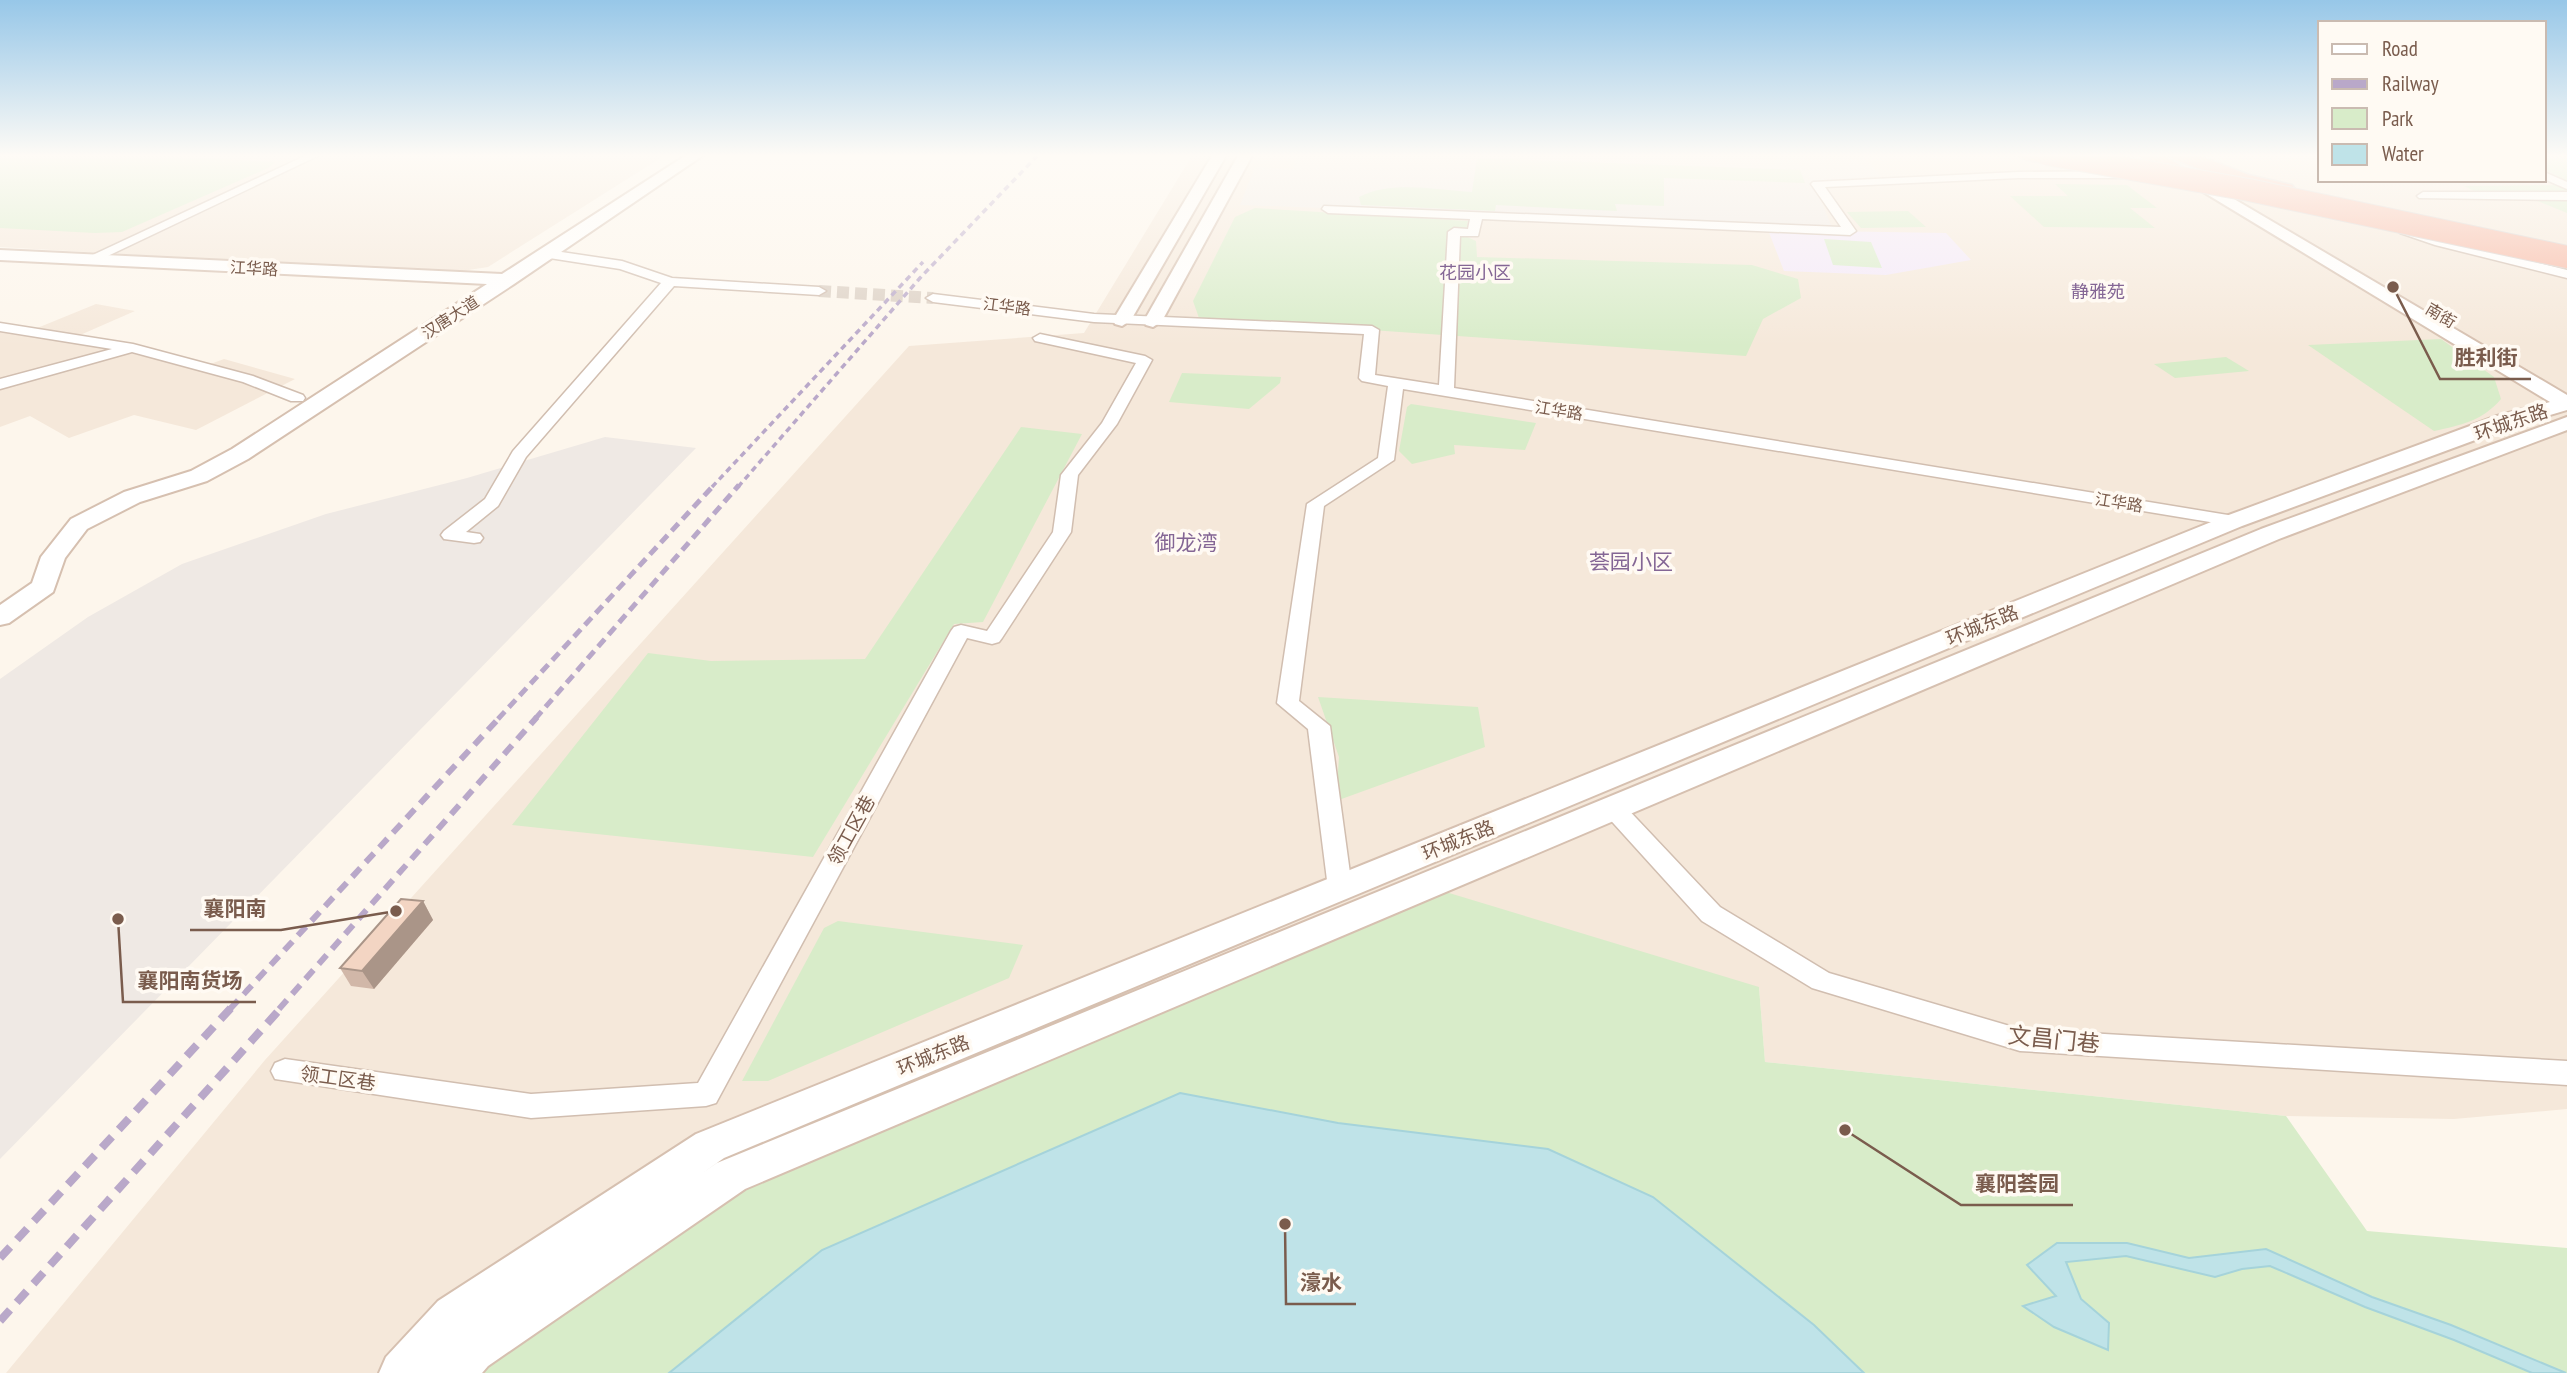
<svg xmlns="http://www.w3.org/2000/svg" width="2567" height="1373" font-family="'PT Sans Narrow','Noto Sans SC',sans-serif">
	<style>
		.residential { fill: #f5e8da }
		.industrial { fill: #efe9e4 }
		.education { fill: #f3e8fa }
		.green { fill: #d8ecc9 }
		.water { fill: #bfe3e8; stroke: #a5d3da; stroke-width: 2 }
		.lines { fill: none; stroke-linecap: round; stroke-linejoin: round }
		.street-tunnel { stroke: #dcd0c4; stroke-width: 12; stroke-dasharray: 12 6; stroke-linecap: butt }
		.street-casing { stroke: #d1beb0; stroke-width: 3 }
		.secondary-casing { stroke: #d6c0b0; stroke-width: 4 }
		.highway-casing { stroke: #dad1cd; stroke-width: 3 }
		.street { fill: #fff; fill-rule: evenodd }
		.secondary { fill: #fff; fill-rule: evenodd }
		.highway { fill: #f7b7a3; fill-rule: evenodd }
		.rail-far3 { stroke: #b9a8c9; stroke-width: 3.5; stroke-dasharray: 6 4.5; stroke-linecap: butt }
		.rail-far2 { stroke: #b9a8c9; stroke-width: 5; stroke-dasharray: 10 6; stroke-linecap: butt }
		.rail-far1 { stroke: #b9a8c9; stroke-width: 6; stroke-dasharray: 12 8; stroke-linecap: butt }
		.rail { stroke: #b9a8c9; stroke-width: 8; stroke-dasharray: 15 10; stroke-linecap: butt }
		.highway-bridge-casing { stroke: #dad1cd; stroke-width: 24; stroke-linecap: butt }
		.highway-bridge { stroke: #f7b7a3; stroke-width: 22 }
		.wall { fill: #d1b7a8 }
		.shaded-wall { fill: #aa9588 }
		.building { fill: #f3d5c3; stroke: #aa9588; stroke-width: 2 }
		.labels { text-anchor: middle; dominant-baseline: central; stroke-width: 7; stroke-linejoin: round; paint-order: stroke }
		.far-street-label { font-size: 16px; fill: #7a5c4d; stroke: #fffaf3 }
		.far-neighbourhood-label { font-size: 18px; fill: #846695; stroke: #fffaf3 }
		.street-label { font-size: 19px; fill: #7a5c4d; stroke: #fffaf3 }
		.neighbourhood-label { font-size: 21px; fill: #846695; stroke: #fffaf3 }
		.near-street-label { font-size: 23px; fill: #7a5c4d; stroke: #fffaf3 }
		.leader { fill: none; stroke: #7a5c4d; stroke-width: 2.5 }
		.callout-dot { fill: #7a5c4d; stroke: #fffaf3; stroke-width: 2.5 }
		.callout-label { font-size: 21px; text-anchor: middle; font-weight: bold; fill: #7a5c4d; stroke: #fffaf3; stroke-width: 7; stroke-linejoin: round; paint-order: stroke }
	</style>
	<rect width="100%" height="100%" fill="#fdf6ec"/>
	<g class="residential">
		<path d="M0 154H667L488 267 449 273 0 247Z"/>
		<path d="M1193 154H2320V180H2544V154H2567V1109L2454 1119 2286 1116 1765 1062 1759 987 822 1250 669 1373H6L265 1060 909 346 1084 333Z"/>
		<path d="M96 304 135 311 71 339 197 369 224 359 295 379 196 430 134 415 69 438 30 416 0 427V330L25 333Z"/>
	</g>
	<g class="industrial">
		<path d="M1298 154H1862L1881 176 1813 182 1832 227 1240 205 1255 167 1293 169Z"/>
		<path d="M605 437 696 448 0 1159V679L88 617 182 564 326 514 467 478Z"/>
	</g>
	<path class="education" d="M1768 230 1946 233 1971 260 1886 275 1784 271Z"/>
	<g class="green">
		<path d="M0 154H116L275 162 268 168 122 232 95 233 0 228Z"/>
		<path d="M2544 154H2567V181L2544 169Z"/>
		<path d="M1477 158 1800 170 1805 183 1664 178V206L1615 204 1617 211 1496 205 1495 211 1361 205 1359 197C1392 180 1436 190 1472 192Z"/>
		<path d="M2055 184 2127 185 2157 208H2130L2155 228 2044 227 2010 196H2068Z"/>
		<path d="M2567 185V213L2535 200 2490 199 2464 186Z"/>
		<path d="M1255 208 1468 221 1465 236 1476 241 1477 257 1752 265 1798 279 1801 298 1763 319 1746 356 1199 318 1193 301 1235 217Z"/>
		<path d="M1908 211 1926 227 1861 228 1847 212Z"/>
		<path d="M1824 239 1871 242 1882 268 1833 265Z"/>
		<path d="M2441 339 2494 377 2501 399C2482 421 2462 425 2434 431L2308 345Z"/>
		<path d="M2226 357 2249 371 2175 378 2154 364Z"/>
		<path d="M1182 373 1281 377 1280 383 1249 409 1169 402Z"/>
		<path d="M1411 404 1536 423 1525 450 1454 445 1455 454 1412 464 1399 451 1407 407Z"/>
		<path d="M1021 427 1082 434 983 622 954 624 813 857 512 825 648 653 711 661 865 659Z"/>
		<path d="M1318 697 1478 707 1485 747 1336 801 1339 757Z"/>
		<path d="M1426 886 1759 987 1765 1062 2286 1116 2367 1231 2567 1248V1373H1864L1814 1325 1653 1197 1548 1149 1338 1123 1180 1093 822 1250 669 1373H453L731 1176Z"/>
		<path d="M838 921 1023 945 1009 978 768 1081H742L824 928Z"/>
	</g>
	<g class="water">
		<path d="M1180 1093 1338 1123 1548 1149 1653 1197 1814 1325 1864 1373H669L822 1250Z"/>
		<path d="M2057 1243H2127L2189 1258 2266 1249 2372 1297 2451 1325 2566 1373H2532L2454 1340 2365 1307 2270 1266 2242 1269 2215 1277 2126 1256 2066 1262 2081 1299 2109 1323 2108 1350 2054 1327 2023 1306 2056 1296 2027 1265Z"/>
	</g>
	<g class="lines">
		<path class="street-tunnel" d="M819 291 933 298"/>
		<defs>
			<g id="street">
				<path d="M309 154H322L93 263H83L82 260Z"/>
				<path d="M2130 171 2137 174V178H2018L1825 187 1856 231 1850 235 1482 219 1478 236H1460L1454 388 2234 516 2243 521 2234 526 1403 389 1394 460 1324 506 1299 701 1330 726 1352 888 1349 894 1340 897 1331 894 1328 888 1308 729 1277 703 1307 504 1378 458 1388 386 1362 381 1359 378 1364 334 1094 322 933 302 926 298 933 294 1094 314 1372 326 1379 330 1375 375 1439 385 1448 232 1454 228 1468 229 1470 219 1328 213 1322 209 1324 206 1841 227 1811 184 1813 182 2018 172Z"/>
				<path d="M2544 172 2567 182V189L2544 179Z"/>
				<path d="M2423 192H2567V200L2419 198 2417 196Z"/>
				<path d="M2404 226 2443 239 2567 270V278L2435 245 2400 233 2398 230Z"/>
				<path d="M548 250 622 261 672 278 819 287 826 291 819 295 674 286 526 457 498 506 466 532 480 534 483 538 480 542 474 543 444 539 441 535 444 531 485 499 513 451 661 283 620 269 543 257V251Z"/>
				<path d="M0 323 133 344 253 376 303 395 305 398 303 401H291L243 382 132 352 0 389V379L112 349 0 331Z"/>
				<path d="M1040 334 1145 356 1152 360 1117 424 1078 475 1071 532 1002 638 999 642 992 644 967 638 716 1103 706 1106 531 1118 275 1079 271 1071 275 1063 285 1059 531 1094 698 1083 951 631 954 627 961 625 987 631 1053 532 1061 475 1102 423 1136 363 1035 341 1033 338Z"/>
				<path d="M1613 800 1621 802 1720 907 1829 973 2020 1029 2567 1061V1085L2020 1051 1812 988 1702 921 1605 814 1601 808 1605 802Z"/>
			</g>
			<g id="secondary">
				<path d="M688 154H705L514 284 248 459 207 481 140 502 87 529 65 558 53 592 9 623 0 625V605L32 583 41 557 71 519 124 492 191 471 232 449 487 284 0 260V250L502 274Z"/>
				<path d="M1213 154H1227L1131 320 1122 326 1115 324 1113 320Z"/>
				<path d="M1239 154H1253L1162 321 1153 327 1146 325 1144 321Z"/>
				<path d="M2200 179 2567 395V410L2513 426 2242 526 724 1158 701 1174 717 1163 2261 529 2567 417V430L2279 539 745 1189 488 1366 482 1373H379L386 1357 438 1301 696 1134 2226 516 2497 416 2550 402 2195 187 2192 184 2195 181Z"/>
			</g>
			<g id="highway">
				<path d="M2016 154H2058L2091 160 2094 164 2084 170 2026 160Z"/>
				<path d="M2140 154H2162L2206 182 2203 186H2189L2142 158Z"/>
				<path d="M2168 154H2195L2249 175 2292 185 2295 189 2292 193 2285 195 2236 183 2171 158Z"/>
			</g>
		</defs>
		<use href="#street" class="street-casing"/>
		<use href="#secondary" class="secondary-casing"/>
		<use href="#highway" class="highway-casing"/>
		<use href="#street" class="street"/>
		<use href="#secondary" class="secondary"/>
		<use href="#highway" class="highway"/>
		<g class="rail-far3">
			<path d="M712 487 923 262"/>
			<path d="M738 487 920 278 1039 154"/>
		</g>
		<g class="rail-far2">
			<path d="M498 719 714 485"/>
			<path d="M535 719 739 485"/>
		</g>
		<g class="rail-far1">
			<path d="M230 1009 500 717"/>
			<path d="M279 1009 537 717"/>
		</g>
		<g class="rail">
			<path d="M0 1258 231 1008"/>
			<path d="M0 1321 281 1008"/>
		</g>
		<defs>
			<path id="highway-bridge" d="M2047 154 2249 190 2567 257"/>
		</defs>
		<use href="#highway-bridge" class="highway-bridge-casing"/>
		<use href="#highway-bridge" class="highway-bridge"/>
	</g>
	<path class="wall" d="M423 901 433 920 374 989 351 986 340 968Z"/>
	<path class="shaded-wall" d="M423 901 433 920 374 989 362 971Z"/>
	<path class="building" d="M401 899 423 901 362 971 340 968Z"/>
	<linearGradient id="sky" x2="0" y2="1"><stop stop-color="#97c7e8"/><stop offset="0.45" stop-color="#fefbf6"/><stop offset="1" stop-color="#fefbf6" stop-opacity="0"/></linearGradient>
	<rect width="2567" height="346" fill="url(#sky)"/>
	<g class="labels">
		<g class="far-street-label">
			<text transform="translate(254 268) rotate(3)">江华路</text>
			<text transform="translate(1007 306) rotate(7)">江华路</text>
			<text transform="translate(2441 315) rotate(31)">南街</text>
			<text transform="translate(450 317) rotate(-33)">汉唐大道</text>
			<text transform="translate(1559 410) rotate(9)">江华路</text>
			<text transform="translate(2119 502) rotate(9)">江华路</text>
		</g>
		<g class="far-neighbourhood-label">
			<text x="1475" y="272">花园小区</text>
			<text x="2098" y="291">静雅苑</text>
		</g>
		<g class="street-label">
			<text transform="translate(2511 422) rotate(-19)">环城东路</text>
			<text transform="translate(1982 625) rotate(-22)">环城东路</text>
			<text transform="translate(851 830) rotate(-61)">领工区巷</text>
			<text transform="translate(1458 840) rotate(-22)">环城东路</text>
			<text transform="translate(933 1055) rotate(-22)">环城东路</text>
			<text transform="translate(338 1078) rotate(8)">领工区巷</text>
		</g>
		<g class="neighbourhood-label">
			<text x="1186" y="542">御龙湾</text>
			<text x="1631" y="561">荟园小区</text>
		</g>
		<g class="near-street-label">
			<text transform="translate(2054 1039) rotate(6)">文昌门巷</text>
		</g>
	</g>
	<path class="leader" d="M2393 287L2440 379H2531M396 911L281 930H190M118 919L123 1002H256M1845 1130L1961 1205H2073M1285 1224L1286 1304H1356"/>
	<g class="callout-dot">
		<circle cx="2393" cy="287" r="7"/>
		<circle cx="396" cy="911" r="7"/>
		<circle cx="118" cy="919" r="7"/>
		<circle cx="1845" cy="1130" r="7"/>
		<circle cx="1285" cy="1224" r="7"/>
	</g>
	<g class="callout-label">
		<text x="2486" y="365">胜利街</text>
		<text x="235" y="916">襄阳南</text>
		<text x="190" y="988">襄阳南货场</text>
		<text x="2017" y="1191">襄阳荟园</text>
		<text x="1321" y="1290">濠水</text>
	</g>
	<rect x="2318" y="21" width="228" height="161" fill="#fffaf3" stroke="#cabbb1" stroke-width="2"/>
	<rect x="2332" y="44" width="35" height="10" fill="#ffffff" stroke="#cabbb1" stroke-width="2"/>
	<text x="2382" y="56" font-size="21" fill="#7a5c4d">Road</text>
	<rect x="2332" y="79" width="35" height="10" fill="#b9a8c9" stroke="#cabbb1" stroke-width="2"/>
	<text x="2382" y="91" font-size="21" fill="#7a5c4d">Railway</text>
	<rect x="2332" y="108" width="35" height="21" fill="#d8ecc9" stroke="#cabbb1" stroke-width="2"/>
	<text x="2382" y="126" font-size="21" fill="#7a5c4d">Park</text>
	<rect x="2332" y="144" width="35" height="21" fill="#bfe3e8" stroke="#cabbb1" stroke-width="2"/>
	<text x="2382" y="161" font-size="21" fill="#7a5c4d">Water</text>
</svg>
